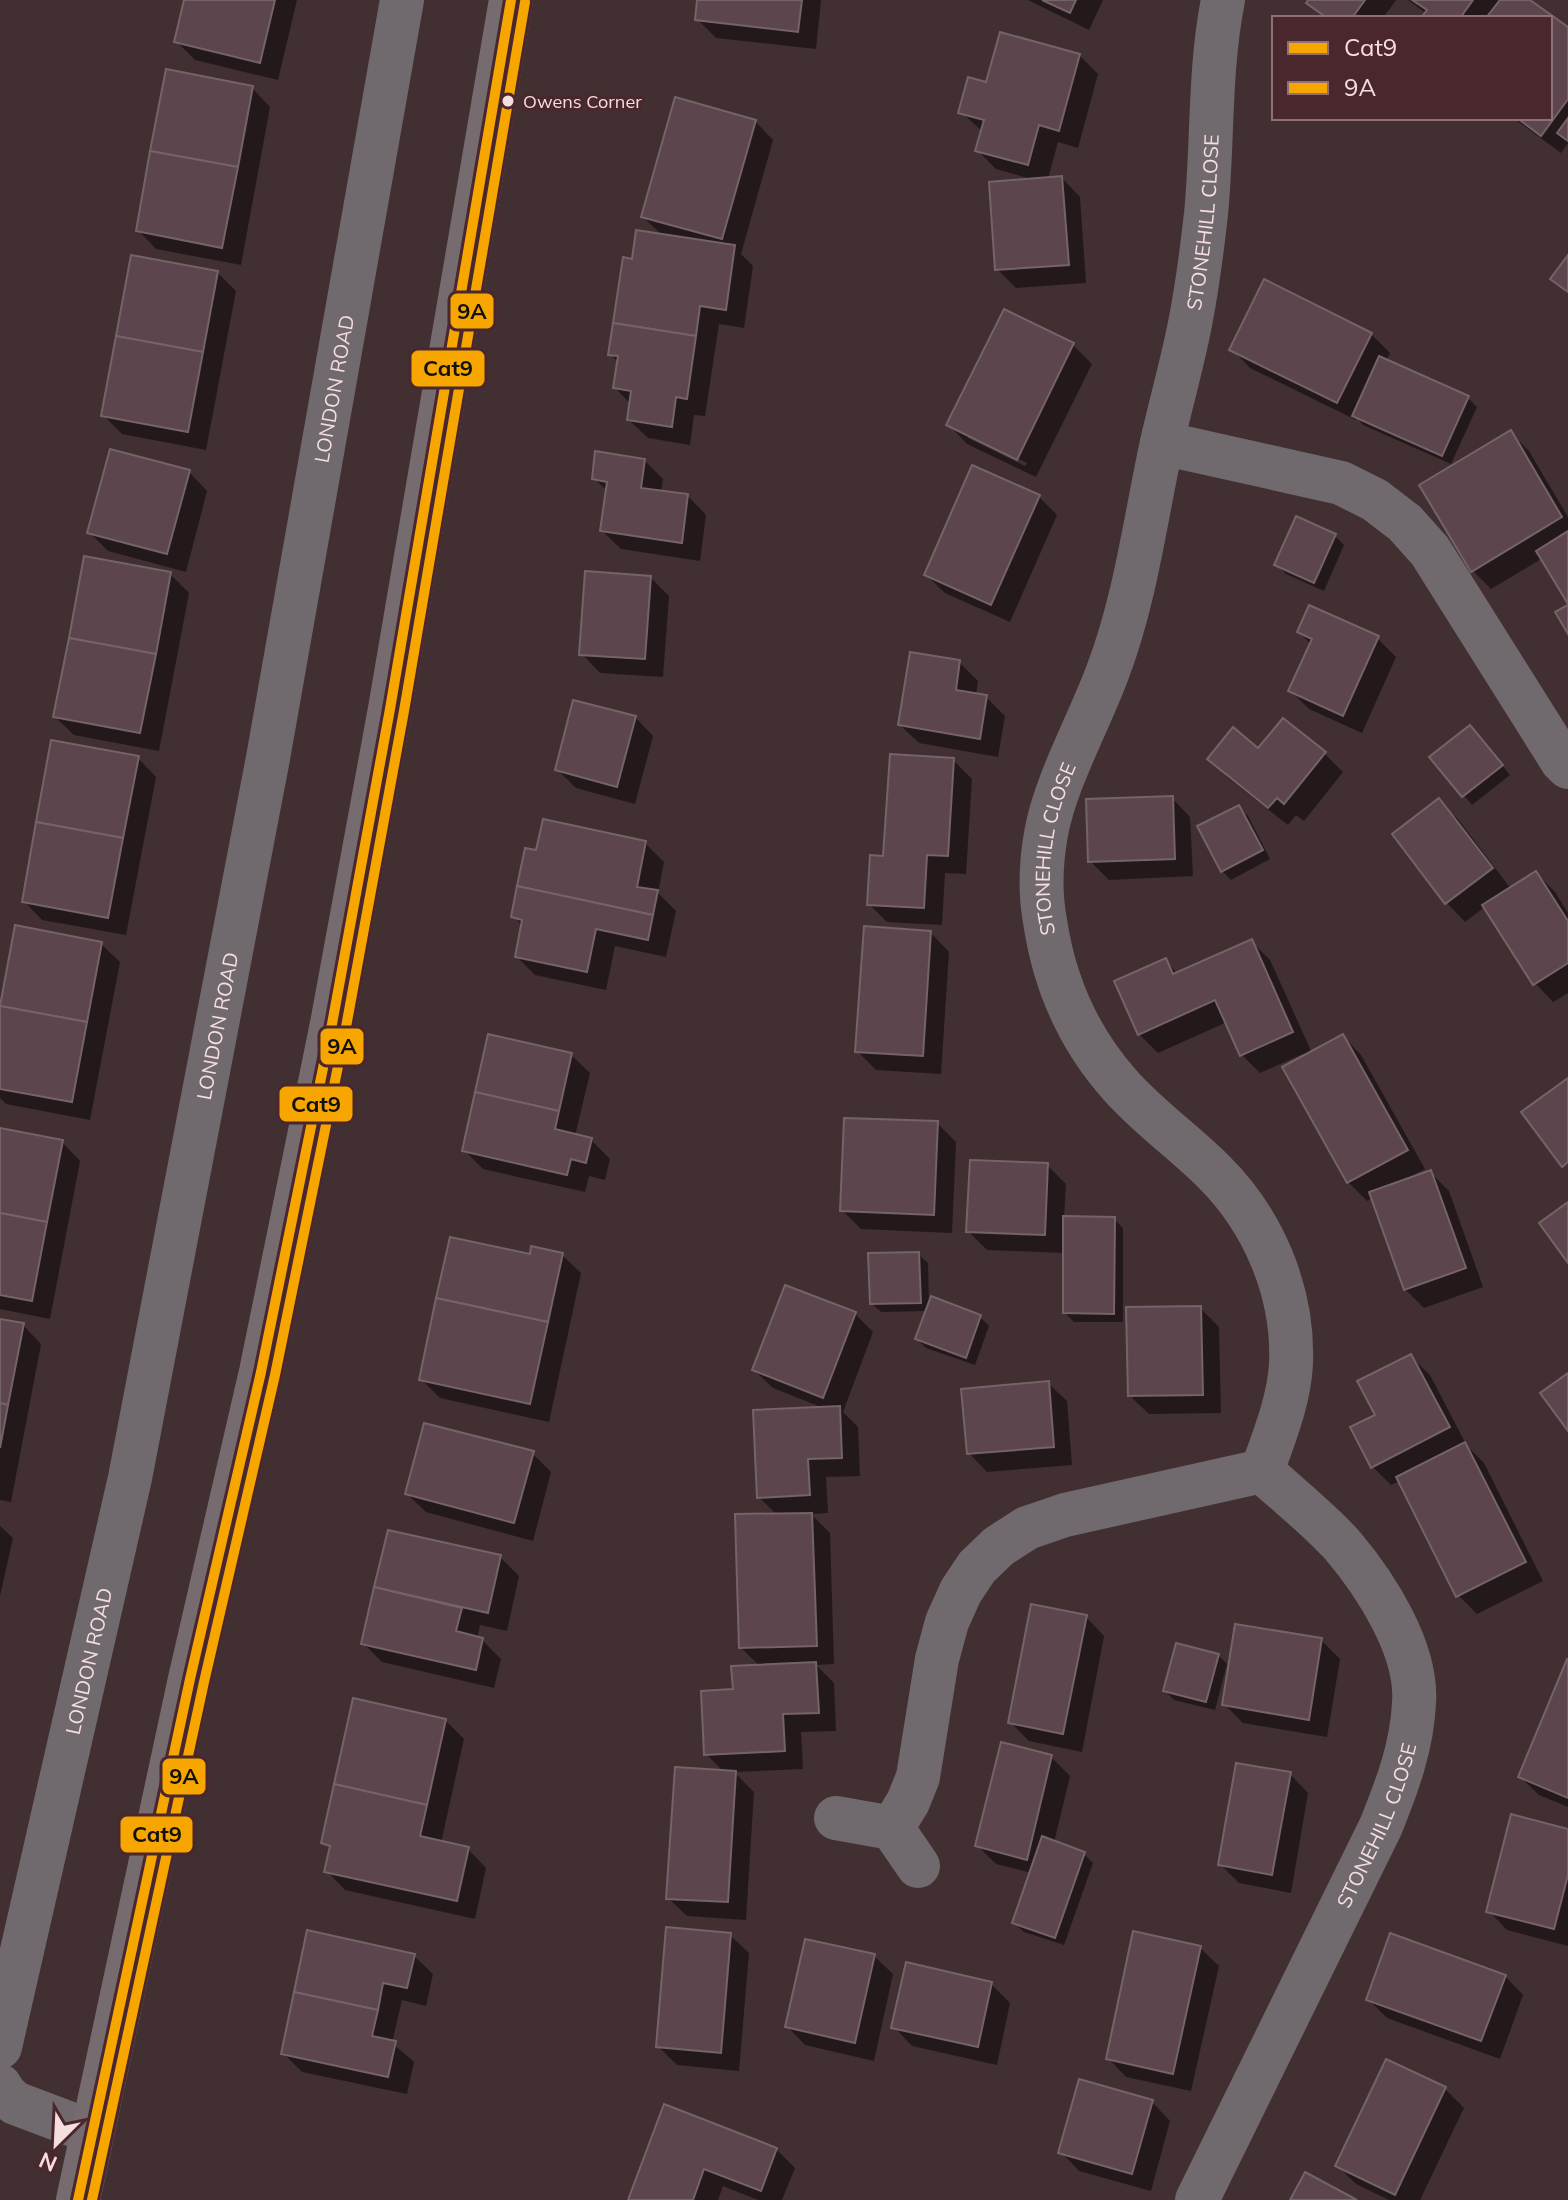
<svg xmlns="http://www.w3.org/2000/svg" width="1568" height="2200" font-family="Mulish,sans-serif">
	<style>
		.shadow { fill: #0007; fill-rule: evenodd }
		.building { fill: #5d454e; stroke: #746368; stroke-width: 2 }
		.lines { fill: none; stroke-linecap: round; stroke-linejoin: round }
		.minor { stroke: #70696e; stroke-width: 44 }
		.trunk { stroke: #766c70; stroke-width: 44 }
		.bus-1-casing { stroke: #4a272d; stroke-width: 16 }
		.bus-2-casing { stroke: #4a272d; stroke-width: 16 }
		.bus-1 { stroke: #f7a600; stroke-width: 10 }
		.bus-2 { stroke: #f7a600; stroke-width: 10 }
		.bus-dot { fill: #f5dde0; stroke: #4a272d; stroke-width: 3 }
		.labels { text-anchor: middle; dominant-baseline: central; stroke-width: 6; stroke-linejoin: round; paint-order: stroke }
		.bus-label { font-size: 18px; fill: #f5dde0; stroke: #4a272d; text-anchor: start }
		.street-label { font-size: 20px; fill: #f5dde0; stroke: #4a272d }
		.line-badge { stroke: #4a272d; stroke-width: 3 }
		.pale-badge-label { font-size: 22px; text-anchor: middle; font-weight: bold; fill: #111 }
	</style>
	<rect width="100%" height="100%" fill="#422f32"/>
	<g class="shadow">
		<path d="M186 0H297L278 80 195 60 176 41Z"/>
		<path d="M699 0H821L816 49 716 38 697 19Z"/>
		<path d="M1028 0H1103L1089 30Z"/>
		<path d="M1310 0H1396L1383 18H1324L1308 3Z"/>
		<path d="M1408 0H1526L1568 30V143L1561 153 1513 118H1550V18H1424L1427 14Z"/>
		<path d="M1079 55 1098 74 1078 148 1058 142 1048 179 1062 178 1080 197 1086 283 1016 288 997 269 1035 180 996 169 978 151 983 132 961 112 988 84Z"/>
		<path d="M252 88 270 107 241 265 156 249 138 230Z"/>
		<path d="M755 121 773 140 741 254 753 266 744 328 719 324 705 416 694 415 690 445 648 438 629 420 631 404 615 388 619 363 610 354 634 261 663 236 643 217Z"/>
		<path d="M218 273 236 291 206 450 122 434 103 415Z"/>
		<path d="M1005 311 1073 345 1092 364 1036 477 967 444 949 425ZM968 434 1027 463 1025 466 968 438Z"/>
		<path d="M1371 334 1390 353 1386 361 1468 398 1477 407 1451 464 1363 425 1357 418 1356 420 1250 368 1232 349Z"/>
		<path d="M1510 432 1529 451 1568 517V600L1543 558 1491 589 1473 571Z"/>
		<path d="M644 460 663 479 661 493 688 496 706 515 700 561 621 549 602 531 608 492 594 478Z"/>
		<path d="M189 472 207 491 186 572 108 551 89 532Z"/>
		<path d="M1039 497 1057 515 1010 622 945 593 926 575Z"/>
		<path d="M1335 536 1344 545 1324 591 1286 574 1276 564Z"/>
		<path d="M170 574 189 593 159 751 74 735 55 717Z"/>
		<path d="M650 577 669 596 663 677 600 673 582 654Z"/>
		<path d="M1299 632 1377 638 1396 657 1362 733 1309 709 1291 691 1311 644Z"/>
		<path d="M959 662 978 681 976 695 986 697 1005 716 998 757 919 743 900 725Z"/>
		<path d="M635 717 653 736 635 804 576 788 557 769Z"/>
		<path d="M1479 736 1510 775 1472 805 1432 757Z"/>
		<path d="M1259 751 1324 753 1343 772 1304 821 1296 815 1288 825 1228 778 1210 759Z"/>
		<path d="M138 758 156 777 126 935 42 920 24 901Z"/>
		<path d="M953 760 972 779 966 874 945 873 942 925 887 922 869 904 885 858Z"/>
		<path d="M1172 798 1190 817 1193 876 1109 880 1090 861Z"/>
		<path d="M1439 801 1458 819 1511 889 1536 873 1555 892 1568 913V993L1553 1002 1535 983 1486 906 1465 922 1447 903 1395 835Z"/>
		<path d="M1238 807 1248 816 1270 859 1231 880 1222 871Z"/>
		<path d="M645 843 664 862 658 893 676 911 666 957 615 946 606 990 535 975 517 957 523 926 513 916 538 853Z"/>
		<path d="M931 933 949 952 941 1074 876 1070 857 1051Z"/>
		<path d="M1251 941 1270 960 1312 1053 1343 1036 1361 1055 1425 1169 1410 1177 1411 1179 1430 1172 1449 1191 1483 1287 1424 1308 1405 1289 1373 1197 1367 1201 1348 1182 1303 1054 1260 1073 1242 1055 1227 1022 1158 1053 1139 1034 1165 960 1178 974Z"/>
		<path d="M101 944 120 962 90 1120 6 1104 0 1098V1016Z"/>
		<path d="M571 1055 590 1073 575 1136 591 1140 610 1159 605 1180 589 1176 585 1192 483 1169 464 1150Z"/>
		<path d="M937 1123 956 1142 952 1233 861 1229 842 1210Z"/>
		<path d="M0 1130 62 1142 80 1161 50 1319 0 1309Z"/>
		<path d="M1047 1165 1066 1184 1064 1218 1114 1219 1123 1228V1322H1074L1065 1313V1253L987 1250 968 1231Z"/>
		<path d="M918 1254 928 1263 929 1307 980 1317 989 1326 975 1365 926 1348 917 1339 928 1311 881 1312 871 1303Z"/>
		<path d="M562 1255 581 1273 549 1422 440 1398 421 1379Z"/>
		<path d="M1200 1308 1219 1327 1221 1413 1149 1414 1130 1396Z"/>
		<path d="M855 1314 873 1332 843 1412 858 1427 860 1476 826 1477 828 1513 811 1514 830 1533 834 1664 816 1665 834 1683 836 1731 801 1732 803 1769 734 1772 754 1792 746 1920 687 1916 668 1898 724 1772 706 1754 735 1691 761 1667 741 1648 777 1515 759 1497 826 1409 773 1388 754 1370Z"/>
		<path d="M0 1321 23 1325 41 1344 11 1502 0 1500Z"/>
		<path d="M1411 1357 1430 1375 1467 1446 1484 1463 1543 1581 1477 1614 1458 1595 1400 1481 1391 1485 1373 1467 1378 1416Z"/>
		<path d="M1048 1383 1067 1401 1072 1465 987 1472 969 1453Z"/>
		<path d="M532 1453 551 1472 533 1541 426 1512 407 1494Z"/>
		<path d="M0 1526 13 1538 0 1596Z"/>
		<path d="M389 1532 500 1557 519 1576 507 1631 480 1625 477 1639 482 1640 501 1659 494 1688 382 1662 363 1643Z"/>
		<path d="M1086 1617 1104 1636 1082 1752 1029 1741 1010 1722Z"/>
		<path d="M1321 1640 1340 1659 1327 1737 1243 1723 1224 1704Z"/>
		<path d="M1218 1655 1227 1664 1215 1710 1174 1700 1165 1691Z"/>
		<path d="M1568 1661V1807L1539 1795 1520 1777Z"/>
		<path d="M445 1720 464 1739 441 1843 468 1849 486 1868 475 1919 345 1890 327 1871 331 1850 323 1842Z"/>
		<path d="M1051 1757 1070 1776 1054 1843 1084 1854 1093 1863 1064 1945 1024 1932 1014 1923 1032 1873 996 1864 978 1846Z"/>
		<path d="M1290 1774 1308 1793 1291 1893 1239 1883 1220 1864Z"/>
		<path d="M1568 1831V1946L1507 1930 1489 1911Z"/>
		<path d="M730 1935 749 1953 739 2071 677 2065 658 2046Z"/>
		<path d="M1200 1948 1219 1966 1191 2091 1126 2077 1108 2058Z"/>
		<path d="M414 1956 433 1974 426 2006 402 2000 392 2043 414 2062 407 2094 302 2072 283 2053Z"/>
		<path d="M874 1956 893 1974 874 2061 805 2045 787 2026Z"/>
		<path d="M1505 1976 1523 1995 1500 2059 1387 2018 1368 1999Z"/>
		<path d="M991 1984 1010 2003 997 2065 912 2046 894 2027Z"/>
		<path d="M1387 2062 1445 2089 1464 2108 1420 2200H1389L1356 2184 1338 2166Z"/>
		<path d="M1152 2102 1170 2121 1151 2191 1079 2171 1061 2152Z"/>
		<path d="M666 2106 776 2149 795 2168 782 2200H758L723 2186 718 2200H631Z"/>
	</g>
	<g class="building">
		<path d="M184 0H275L260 63 174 42Z"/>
		<path d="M697 0H802L798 32 695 20Z"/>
		<path d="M1042 0H1076L1070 13Z"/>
		<path d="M1308 0H1365L1352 18H1327L1306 3Z"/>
		<path d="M1412 0H1473L1460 18H1421L1427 10Z"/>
		<path d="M1500 0H1530L1568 27V99L1541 136 1517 118H1550V18H1486Z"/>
		<path d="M1000 32 1080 54 1059 131 1039 125 1028 165 975 151 984 120 958 113 968 77 986 82Z"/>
		<path d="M166 69 253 86 238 167 150 151Z"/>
		<path d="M675 97 756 120 722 239 641 217Z"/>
		<path d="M1568 118V141L1557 133Z"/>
		<path d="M150 151 238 167 222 248 136 231Z"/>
		<path d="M1062 176 1069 265 995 270 989 182Z"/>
		<path d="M636 230 735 245 726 310 700 306 696 336 613 323 623 257 632 259Z"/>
		<path d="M131 255 218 271 203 352 116 336Z"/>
		<path d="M1568 255V292L1550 279Z"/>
		<path d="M1264 279 1372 333 1337 403 1229 350Z"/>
		<path d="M1004 309 1074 343 1017 460 946 425Z"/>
		<path d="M613 323 696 336 687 399 676 397 672 427 627 420 631 391 613 388 618 356 608 355Z"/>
		<path d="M116 336 203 352 188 432 101 416Z"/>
		<path d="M1379 356 1469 396 1442 456 1352 416Z"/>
		<path d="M1511 430 1562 517 1471 572 1419 485Z"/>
		<path d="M110 449 190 470 167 554 87 533Z"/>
		<path d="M595 451 645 459 641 488 688 494 682 543 600 531 607 482 592 479Z"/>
		<path d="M972 465 1040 495 991 605 924 575Z"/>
		<path d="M1296 516 1336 534 1314 583 1274 565Z"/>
		<path d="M1568 531V604L1536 551Z"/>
		<path d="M84 556 171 572 156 654 69 638Z"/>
		<path d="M585 571 651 576 645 659 579 655Z"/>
		<path d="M1309 605 1379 636 1343 716 1288 691 1312 639 1297 632Z"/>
		<path d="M1568 605V634L1555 612Z"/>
		<path d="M69 638 156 654 140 733 53 717Z"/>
		<path d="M910 652 960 660 956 690 987 695 980 739 898 725Z"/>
		<path d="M573 700 636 716 617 787 555 770Z"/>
		<path d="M1283 718 1326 752 1284 804 1277 798 1268 808 1207 759 1233 727 1258 748Z"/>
		<path d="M1470 725 1503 765 1462 797 1429 757Z"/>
		<path d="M51 740 139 756 123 838 36 822Z"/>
		<path d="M890 754 954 758 948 856 927 855 924 908 867 905 870 855 883 856Z"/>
		<path d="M1173 796 1175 859 1088 862 1086 799Z"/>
		<path d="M1439 798 1493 868 1445 904 1392 834Z"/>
		<path d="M1239 805 1263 850 1221 872 1197 826Z"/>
		<path d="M543 819 646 841 637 887 658 890 653 915 517 886 525 848 536 850Z"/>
		<path d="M36 822 123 838 108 918 22 902Z"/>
		<path d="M1536 871 1568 921V963L1533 985 1482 905Z"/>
		<path d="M517 886 653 915 648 940 596 929 587 972 515 957 522 920 511 917Z"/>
		<path d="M15 925 102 942 87 1022 0 1006Z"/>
		<path d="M864 926 931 931 923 1056 855 1052Z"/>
		<path d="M1252 939 1293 1032 1240 1056 1215 1000 1138 1035 1114 981 1166 958 1173 974Z"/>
		<path d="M0 1006 87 1022 72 1102 0 1089Z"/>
		<path d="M488 1034 572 1053 559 1111 475 1092Z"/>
		<path d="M1343 1034 1408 1150 1347 1183 1282 1067Z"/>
		<path d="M1568 1078V1162L1562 1167 1521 1112Z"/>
		<path d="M475 1092 559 1111 555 1129 592 1138 586 1163 571 1159 567 1175 462 1151Z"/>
		<path d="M844 1118 938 1121 934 1215 840 1211Z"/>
		<path d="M0 1128 63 1140 47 1222 0 1213Z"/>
		<path d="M970 1160 1048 1163 1045 1235 966 1232Z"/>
		<path d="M1431 1170 1466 1268 1404 1290 1369 1192Z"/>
		<path d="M1568 1202V1263L1539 1223Z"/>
		<path d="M0 1213 47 1222 32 1301 0 1295Z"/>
		<path d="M1063 1216 1115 1217 1114 1314 1063 1313Z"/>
		<path d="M450 1237 530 1254 531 1246 563 1253 548 1322 436 1298Z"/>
		<path d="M919 1252 921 1303 870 1304 868 1253Z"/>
		<path d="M785 1285 856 1312 823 1398 752 1370Z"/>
		<path d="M931 1296 981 1315 966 1358 915 1339Z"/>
		<path d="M436 1298 548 1322 530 1404 419 1380Z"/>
		<path d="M1201 1306 1203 1395 1128 1396 1126 1307Z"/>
		<path d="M0 1319 24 1323 8 1405 0 1403Z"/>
		<path d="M1411 1354 1450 1427 1371 1468 1350 1427 1375 1415 1357 1381Z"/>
		<path d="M1568 1373V1431L1540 1393Z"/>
		<path d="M1049 1381 1054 1447 967 1454 961 1389Z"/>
		<path d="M0 1403 8 1405 0 1448Z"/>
		<path d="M840 1406 842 1458 808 1459 810 1495 757 1498 753 1410Z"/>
		<path d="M424 1423 534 1451 514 1523 405 1494Z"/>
		<path d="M1465 1442 1526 1562 1456 1597 1396 1477Z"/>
		<path d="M812 1513 817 1646 739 1648 735 1514Z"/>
		<path d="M388 1530 501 1555 488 1613 374 1587Z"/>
		<path d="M374 1587 462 1608 456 1631 483 1638 476 1670 361 1644Z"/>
		<path d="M1031 1604 1087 1615 1063 1734 1008 1723Z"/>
		<path d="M1235 1624 1322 1638 1309 1720 1222 1705Z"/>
		<path d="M1176 1643 1219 1654 1206 1702 1163 1691Z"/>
		<path d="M1567 1659H1568V1798L1518 1777Z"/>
		<path d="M816 1662 819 1713 783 1714 785 1751 704 1755 701 1691 733 1689 731 1666Z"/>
		<path d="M353 1698 446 1719 427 1805 334 1784Z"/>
		<path d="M1001 1742 1052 1755 1027 1860 975 1846Z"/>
		<path d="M1236 1763 1291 1772 1272 1875 1218 1865Z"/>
		<path d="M675 1767 736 1771 728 1902 666 1899Z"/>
		<path d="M334 1784 427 1805 420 1836 469 1847 457 1901 324 1872 330 1846 321 1843Z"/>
		<path d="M1511 1814 1568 1829V1875L1554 1929 1486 1912Z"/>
		<path d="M1042 1836 1085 1852 1055 1938 1012 1923Z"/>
		<path d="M666 1927 731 1933 721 2053 656 2047Z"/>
		<path d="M307 1930 415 1954 407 1988 383 1983 378 2010 294 1992Z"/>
		<path d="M1133 1931 1201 1946 1173 2074 1106 2059Z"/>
		<path d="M1390 1933 1506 1975 1481 2041 1366 2000Z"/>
		<path d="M805 1939 875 1954 855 2043 785 2027Z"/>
		<path d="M906 1962 992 1982 978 2047 891 2028Z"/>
		<path d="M294 1992 378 2010 372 2036 396 2041 388 2077 281 2054Z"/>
		<path d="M1386 2059 1446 2087 1395 2195 1335 2166Z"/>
		<path d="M1079 2079 1153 2100 1132 2174 1058 2153Z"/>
		<path d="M664 2104 777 2148 761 2191 704 2169 693 2200H628Z"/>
		<path d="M1305 2172 1357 2200H1290Z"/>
	</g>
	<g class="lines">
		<g class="minor">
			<path d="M1162 443 1341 483 1375 500 1405 523 1430 551 1562 761 1568 767"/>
			<path d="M836 1818 892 1828 918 1866"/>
			<path d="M892 1828 908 1802 918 1777 937 1659 947 1622 961 1591 977 1567 999 1546 1027 1528 1065 1515 1262 1471"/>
			<path id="s1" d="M0 2047 130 1478 268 758 402 0"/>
			<path d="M0 2086 5 2094 15 2103 92 2132"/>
			<path id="s2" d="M1197 2200 1381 1826C1397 1786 1412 1747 1414 1703 1418 1650 1376 1585 1343 1546 1319 1519 1289 1496 1262 1471 1274 1437 1289 1401 1291 1364 1294 1293 1264 1221 1213 1171 1183 1141 1148 1117 1120 1085 1079 1039 1054 982 1045 921 1040 894 1041 862 1046 834 1055 782 1089 723 1108 671 1135 600 1145 522 1161 447 1170 406 1182 365 1190 324 1197 288 1202 250 1206 214 1213 143 1209 70 1223 0"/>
		</g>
		<path class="trunk" d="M78 2200 190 1679 261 1372 332 1024 390 709 511 0"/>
		<defs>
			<path id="bus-1" d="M78 2200 190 1679 261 1372 332 1024 390 709 511 0"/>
			<path id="bus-2" d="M92 2200 204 1682 275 1375 346 1027 404 711 525 2"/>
		</defs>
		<use href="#bus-1" class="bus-1-casing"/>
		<use href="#bus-2" class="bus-2-casing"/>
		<use href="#bus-1" class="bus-1"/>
		<use href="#bus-2" class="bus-2"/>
	</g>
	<circle class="bus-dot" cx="508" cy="101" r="7"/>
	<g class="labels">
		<g class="bus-label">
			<text x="523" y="101">Owens Corner</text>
		</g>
		<g class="street-label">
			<text stroke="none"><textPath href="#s2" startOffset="2188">STONEHILL CLOSE</textPath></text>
			<text stroke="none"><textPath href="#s1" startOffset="1692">LONDON ROAD</textPath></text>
			<text stroke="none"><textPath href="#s2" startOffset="1540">STONEHILL CLOSE</textPath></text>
			<text stroke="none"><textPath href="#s1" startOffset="1044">LONDON ROAD</textPath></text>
			<text stroke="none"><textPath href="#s1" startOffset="396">LONDON ROAD</textPath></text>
			<text stroke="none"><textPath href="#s2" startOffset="416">STONEHILL CLOSE</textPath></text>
		</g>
	</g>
	<g class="line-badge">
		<rect x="449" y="292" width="46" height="38" rx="8" fill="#f7a600"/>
		<rect x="410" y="349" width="76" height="39" rx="8" fill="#f7a600"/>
		<rect x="319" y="1027" width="46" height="39" rx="8" fill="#f7a600"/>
		<rect x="278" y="1085" width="76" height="38" rx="8" fill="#f7a600"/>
		<rect x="161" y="1757" width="46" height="39" rx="8" fill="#f7a600"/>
		<rect x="119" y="1815" width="75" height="39" rx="8" fill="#f7a600"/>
	</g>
	<g class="pale-badge-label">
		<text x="472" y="319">9A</text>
		<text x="448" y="376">Cat9</text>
		<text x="342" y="1054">9A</text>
		<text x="316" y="1112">Cat9</text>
		<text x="184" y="1784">9A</text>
		<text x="157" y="1842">Cat9</text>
	</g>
	<rect x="1272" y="16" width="280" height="104" fill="#4a272d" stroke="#8e7075" stroke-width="2"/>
	<rect x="1288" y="42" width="40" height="12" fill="#f7a600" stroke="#8e7075" stroke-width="2"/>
	<text x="1344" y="56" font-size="24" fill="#f5dde0">Cat9</text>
	<rect x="1288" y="82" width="40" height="12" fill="#f7a600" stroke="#8e7075" stroke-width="2"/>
	<text x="1344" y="96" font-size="24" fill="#f5dde0">9A</text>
	<g transform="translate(56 2144) rotate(204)" stroke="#4a272d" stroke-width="6" paint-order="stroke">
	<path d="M0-6L14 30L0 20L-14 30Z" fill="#f5dde0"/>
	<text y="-12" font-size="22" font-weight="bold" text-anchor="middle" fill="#f5dde0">N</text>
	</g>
</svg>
